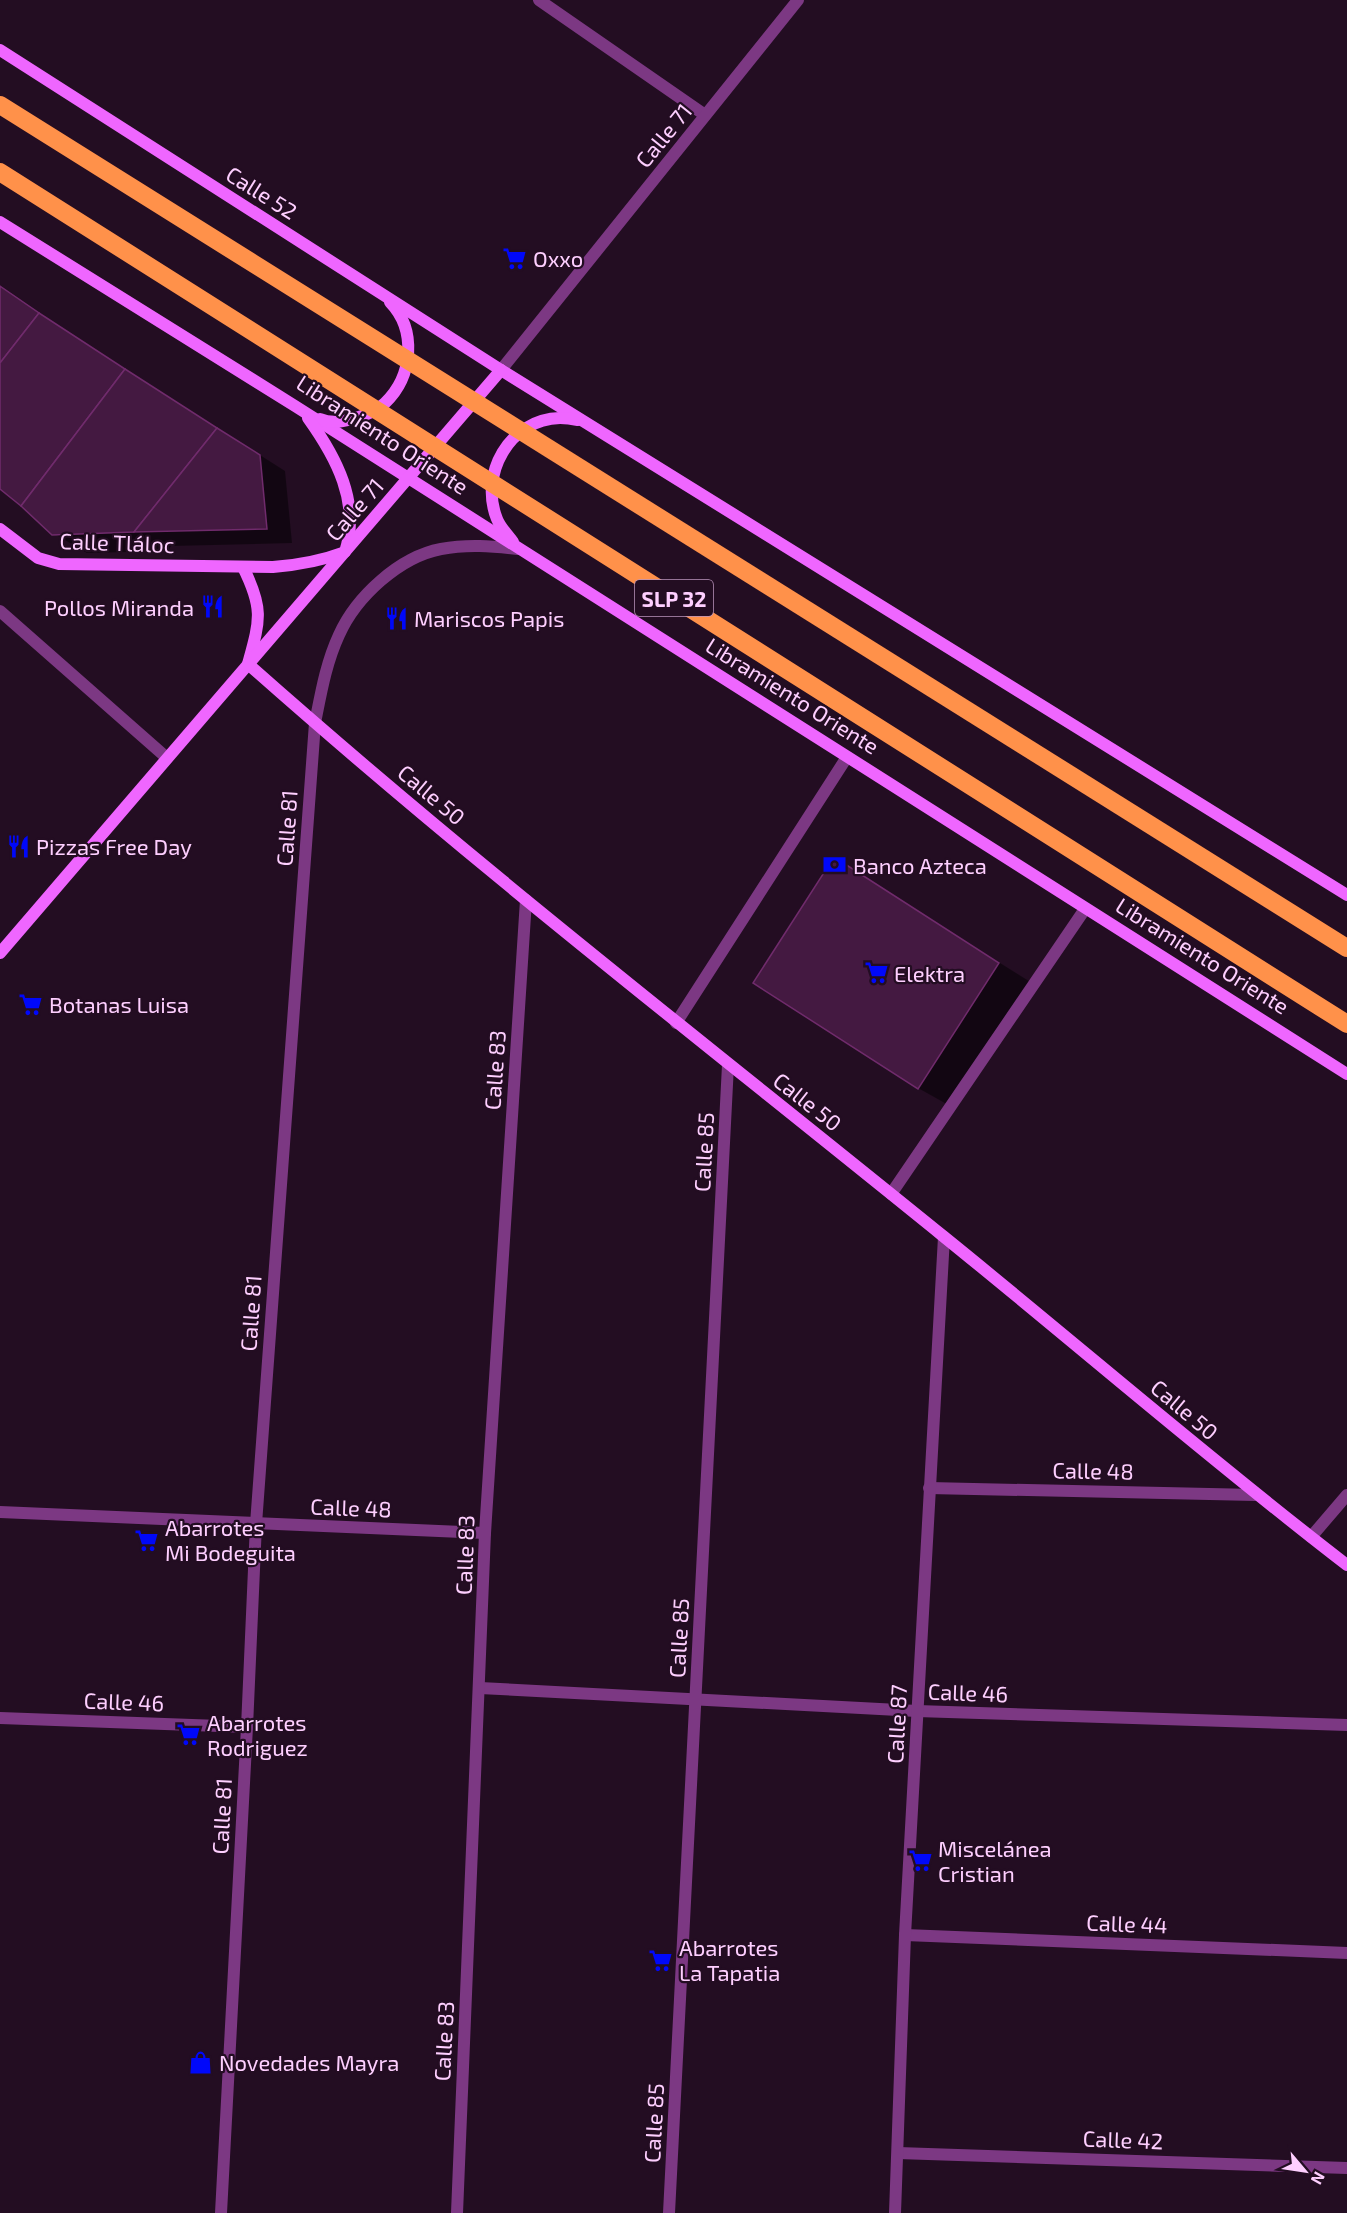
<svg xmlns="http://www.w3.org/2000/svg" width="1347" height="2213" font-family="'Exo 2',sans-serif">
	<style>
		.shadow { fill: #0007 }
		.building { fill: #441941; stroke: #702b6c; stroke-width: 1.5 }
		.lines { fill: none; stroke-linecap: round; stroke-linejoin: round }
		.lane { stroke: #7c3883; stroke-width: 12 }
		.street { stroke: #7c3883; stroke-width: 12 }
		.secondary { stroke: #ef66ff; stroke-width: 12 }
		.highway-bridge { stroke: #ff914a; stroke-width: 18 }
		.labels { text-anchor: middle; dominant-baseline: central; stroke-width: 4.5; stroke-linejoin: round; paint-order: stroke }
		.shield { fill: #230d22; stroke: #bc95bd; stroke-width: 1.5 }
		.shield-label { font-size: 21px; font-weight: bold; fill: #fecfff }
		.street-label { font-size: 22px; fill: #fecfff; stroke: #230d22 }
		.poi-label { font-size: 22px; fill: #fecfff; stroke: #230d22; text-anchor: start }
	</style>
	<rect width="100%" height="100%" fill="#230d22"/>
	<g class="shadow">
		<path d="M0 285 65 330 285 471 292 543 171 546 168 551 87 553 53 533 0 487Z"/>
		<path d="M834 859 1032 983 952 1107 918 1088Z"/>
	</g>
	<g class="building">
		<path d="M0 286 39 313 0 363Z"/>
		<path d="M39 313 125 369 21 506 0 489V363Z"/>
		<path d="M125 369 217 428 134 532 52 535 21 506Z"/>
		<path d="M217 428 260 455 267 529 134 532Z"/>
		<path d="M834 857 999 963 918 1089 753 983Z"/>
	</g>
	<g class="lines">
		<g class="lane">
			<path d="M676 1023 847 757"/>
			<path d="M1311 1537 1347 1495"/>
		</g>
		<g class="street">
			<path d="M539 0 705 115"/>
			<path d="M501 370 798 0"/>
			<path d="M0 611 167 758"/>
			<path d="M891 1194 1085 909"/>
			<path d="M929 1488 1255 1495"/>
			<path d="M0 1512 485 1533"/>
			<path d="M480 1688 917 1711 1347 1725"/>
			<path d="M0 1718 247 1727"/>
			<path d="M905 1935 1347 1953"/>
			<path d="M898 2153 1347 2168"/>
			<path d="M221 2213 247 1727 256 1524 315 723C321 693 326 663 339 635 356 597 399 557 441 549 467 544 492 546 518 549"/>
			<path d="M457 2213 485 1533 526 900"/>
			<path d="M669 2213 728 1065"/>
			<path d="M895 2213 905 1935 944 1237"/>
		</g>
		<g class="secondary">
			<path d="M0 50 501 370 1347 895"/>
			<path d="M0 222 295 406 1347 1074"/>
			<path d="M320 419C329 423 342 422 352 419 364 416 376 412 385 403 413 376 417 330 390 302"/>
			<path d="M0 529 38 558 59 564 273 567C299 565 321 561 345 552 361 503 336 457 308 418"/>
			<path d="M513 542C508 535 500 527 497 519 479 475 509 419 560 418 566 418 573 419 578 420"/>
			<path d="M243 567C264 609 260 620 248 664 472 863 710 1047 943 1236 1078 1345 1209 1459 1347 1565"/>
			<path d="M0 953 501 370"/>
		</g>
		<g class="highway-bridge">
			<path d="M0 105 1347 948"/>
			<path d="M0 172 1347 1024"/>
		</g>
	</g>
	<defs>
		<symbol id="supermarket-bare" viewBox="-9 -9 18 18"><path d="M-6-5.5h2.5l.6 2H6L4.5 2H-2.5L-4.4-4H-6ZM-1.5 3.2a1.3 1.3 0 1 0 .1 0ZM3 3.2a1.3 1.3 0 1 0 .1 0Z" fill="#0008fa" stroke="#230d22" stroke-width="2.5" paint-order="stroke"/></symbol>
		<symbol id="restaurant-bare" viewBox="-9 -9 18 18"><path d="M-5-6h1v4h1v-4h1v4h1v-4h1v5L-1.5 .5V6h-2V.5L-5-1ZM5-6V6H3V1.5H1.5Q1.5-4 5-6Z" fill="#0008fa" stroke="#230d22" stroke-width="2.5" paint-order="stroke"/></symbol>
		<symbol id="bank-bare" viewBox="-9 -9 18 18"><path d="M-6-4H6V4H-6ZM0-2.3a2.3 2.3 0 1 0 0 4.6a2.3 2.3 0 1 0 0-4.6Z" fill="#0008fa" stroke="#230d22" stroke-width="2.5" paint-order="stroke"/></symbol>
		<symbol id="shop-bare" viewBox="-9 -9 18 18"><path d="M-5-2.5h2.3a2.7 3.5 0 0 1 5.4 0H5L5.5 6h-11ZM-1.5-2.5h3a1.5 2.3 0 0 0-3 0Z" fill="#0008fa" stroke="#230d22" stroke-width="2.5" paint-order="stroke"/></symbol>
	</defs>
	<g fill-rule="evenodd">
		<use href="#supermarket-bare" x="498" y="242" width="33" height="33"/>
		<use href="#restaurant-bare" x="196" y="590" width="33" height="33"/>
		<use href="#restaurant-bare" x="380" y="602" width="33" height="33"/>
		<use href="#restaurant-bare" x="2" y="830" width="33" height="33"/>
		<use href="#bank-bare" x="818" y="848" width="33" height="33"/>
		<use href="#supermarket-bare" x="860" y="956" width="33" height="33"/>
		<use href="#supermarket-bare" x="14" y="988" width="33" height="33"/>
		<use href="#supermarket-bare" x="130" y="1524" width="33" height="33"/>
		<use href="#supermarket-bare" x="172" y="1718" width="33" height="33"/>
		<use href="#supermarket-bare" x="904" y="1844" width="33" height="33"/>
		<use href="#supermarket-bare" x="644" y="1944" width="33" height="33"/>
		<use href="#shop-bare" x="184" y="2046" width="33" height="33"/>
	</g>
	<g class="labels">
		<rect class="shield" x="635" y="580" width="78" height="36" rx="4.5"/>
		<g class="shield-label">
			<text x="674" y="598">SLP 32</text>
		</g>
		<g class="street-label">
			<text transform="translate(663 135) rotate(-51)">Calle 71</text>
			<text transform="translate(262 192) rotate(32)">Calle 52</text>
			<text transform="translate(383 434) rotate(33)">Libramiento Oriente</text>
			<text transform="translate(354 509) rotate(-49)">Calle 71</text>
			<text transform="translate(117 542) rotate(2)">Calle Tláloc</text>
			<text transform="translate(793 695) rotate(32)">Libramiento Oriente</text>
			<text transform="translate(432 794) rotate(40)">Calle 50</text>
			<text transform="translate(286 828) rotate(-86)">Calle 81</text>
			<text transform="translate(1203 955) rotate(32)">Libramiento Oriente</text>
			<text transform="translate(494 1070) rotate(-86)">Calle 83</text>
			<text transform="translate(808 1101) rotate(38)">Calle 50</text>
			<text transform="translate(703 1152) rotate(-87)">Calle 85</text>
			<text transform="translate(250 1313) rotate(-86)">Calle 81</text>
			<text transform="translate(1185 1409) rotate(40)">Calle 50</text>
			<text transform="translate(1093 1470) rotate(1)">Calle 48</text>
			<text transform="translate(351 1507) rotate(2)">Calle 48</text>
			<text transform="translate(464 1555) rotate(-88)">Calle 83</text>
			<text transform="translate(678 1638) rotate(-87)">Calle 85</text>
			<text transform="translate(968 1692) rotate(2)">Calle 46</text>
			<text transform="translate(124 1701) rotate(2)">Calle 46</text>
			<text transform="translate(896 1724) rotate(-87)">Calle 87</text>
			<text transform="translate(221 1816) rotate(-87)">Calle 81</text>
			<text transform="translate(1127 1923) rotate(2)">Calle 44</text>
			<text transform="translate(443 2041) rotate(-87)">Calle 83</text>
			<text transform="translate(653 2123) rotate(-87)">Calle 85</text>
			<text transform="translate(1123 2139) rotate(2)">Calle 42</text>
		</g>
		<g class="poi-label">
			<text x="533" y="258">Oxxo</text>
			<text x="194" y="607" text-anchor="end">Pollos Miranda</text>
			<text x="414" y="618">Mariscos Papis</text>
			<text x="36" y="846">Pizzas Free Day</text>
			<text x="853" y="865">Banco Azteca</text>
			<text x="894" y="973">Elektra</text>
			<text x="49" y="1004">Botanas Luisa</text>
			<text x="165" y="1527">Abarrotes<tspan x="165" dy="25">Mi Bodeguita</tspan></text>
			<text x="207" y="1722">Abarrotes<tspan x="207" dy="25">Rodriguez</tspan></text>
			<text x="938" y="1848">Miscelánea<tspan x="938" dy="25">Cristian</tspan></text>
			<text x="679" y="1947">Abarrotes<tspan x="679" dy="25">La Tapatia</tspan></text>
			<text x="219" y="2062">Novedades Mayra</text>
		</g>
	</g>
	<g transform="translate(1305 2171) rotate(119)" stroke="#230d22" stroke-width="4.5" paint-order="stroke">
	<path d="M0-4.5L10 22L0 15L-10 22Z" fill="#fecfff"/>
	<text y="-9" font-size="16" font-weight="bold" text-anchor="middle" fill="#fecfff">N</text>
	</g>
</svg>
